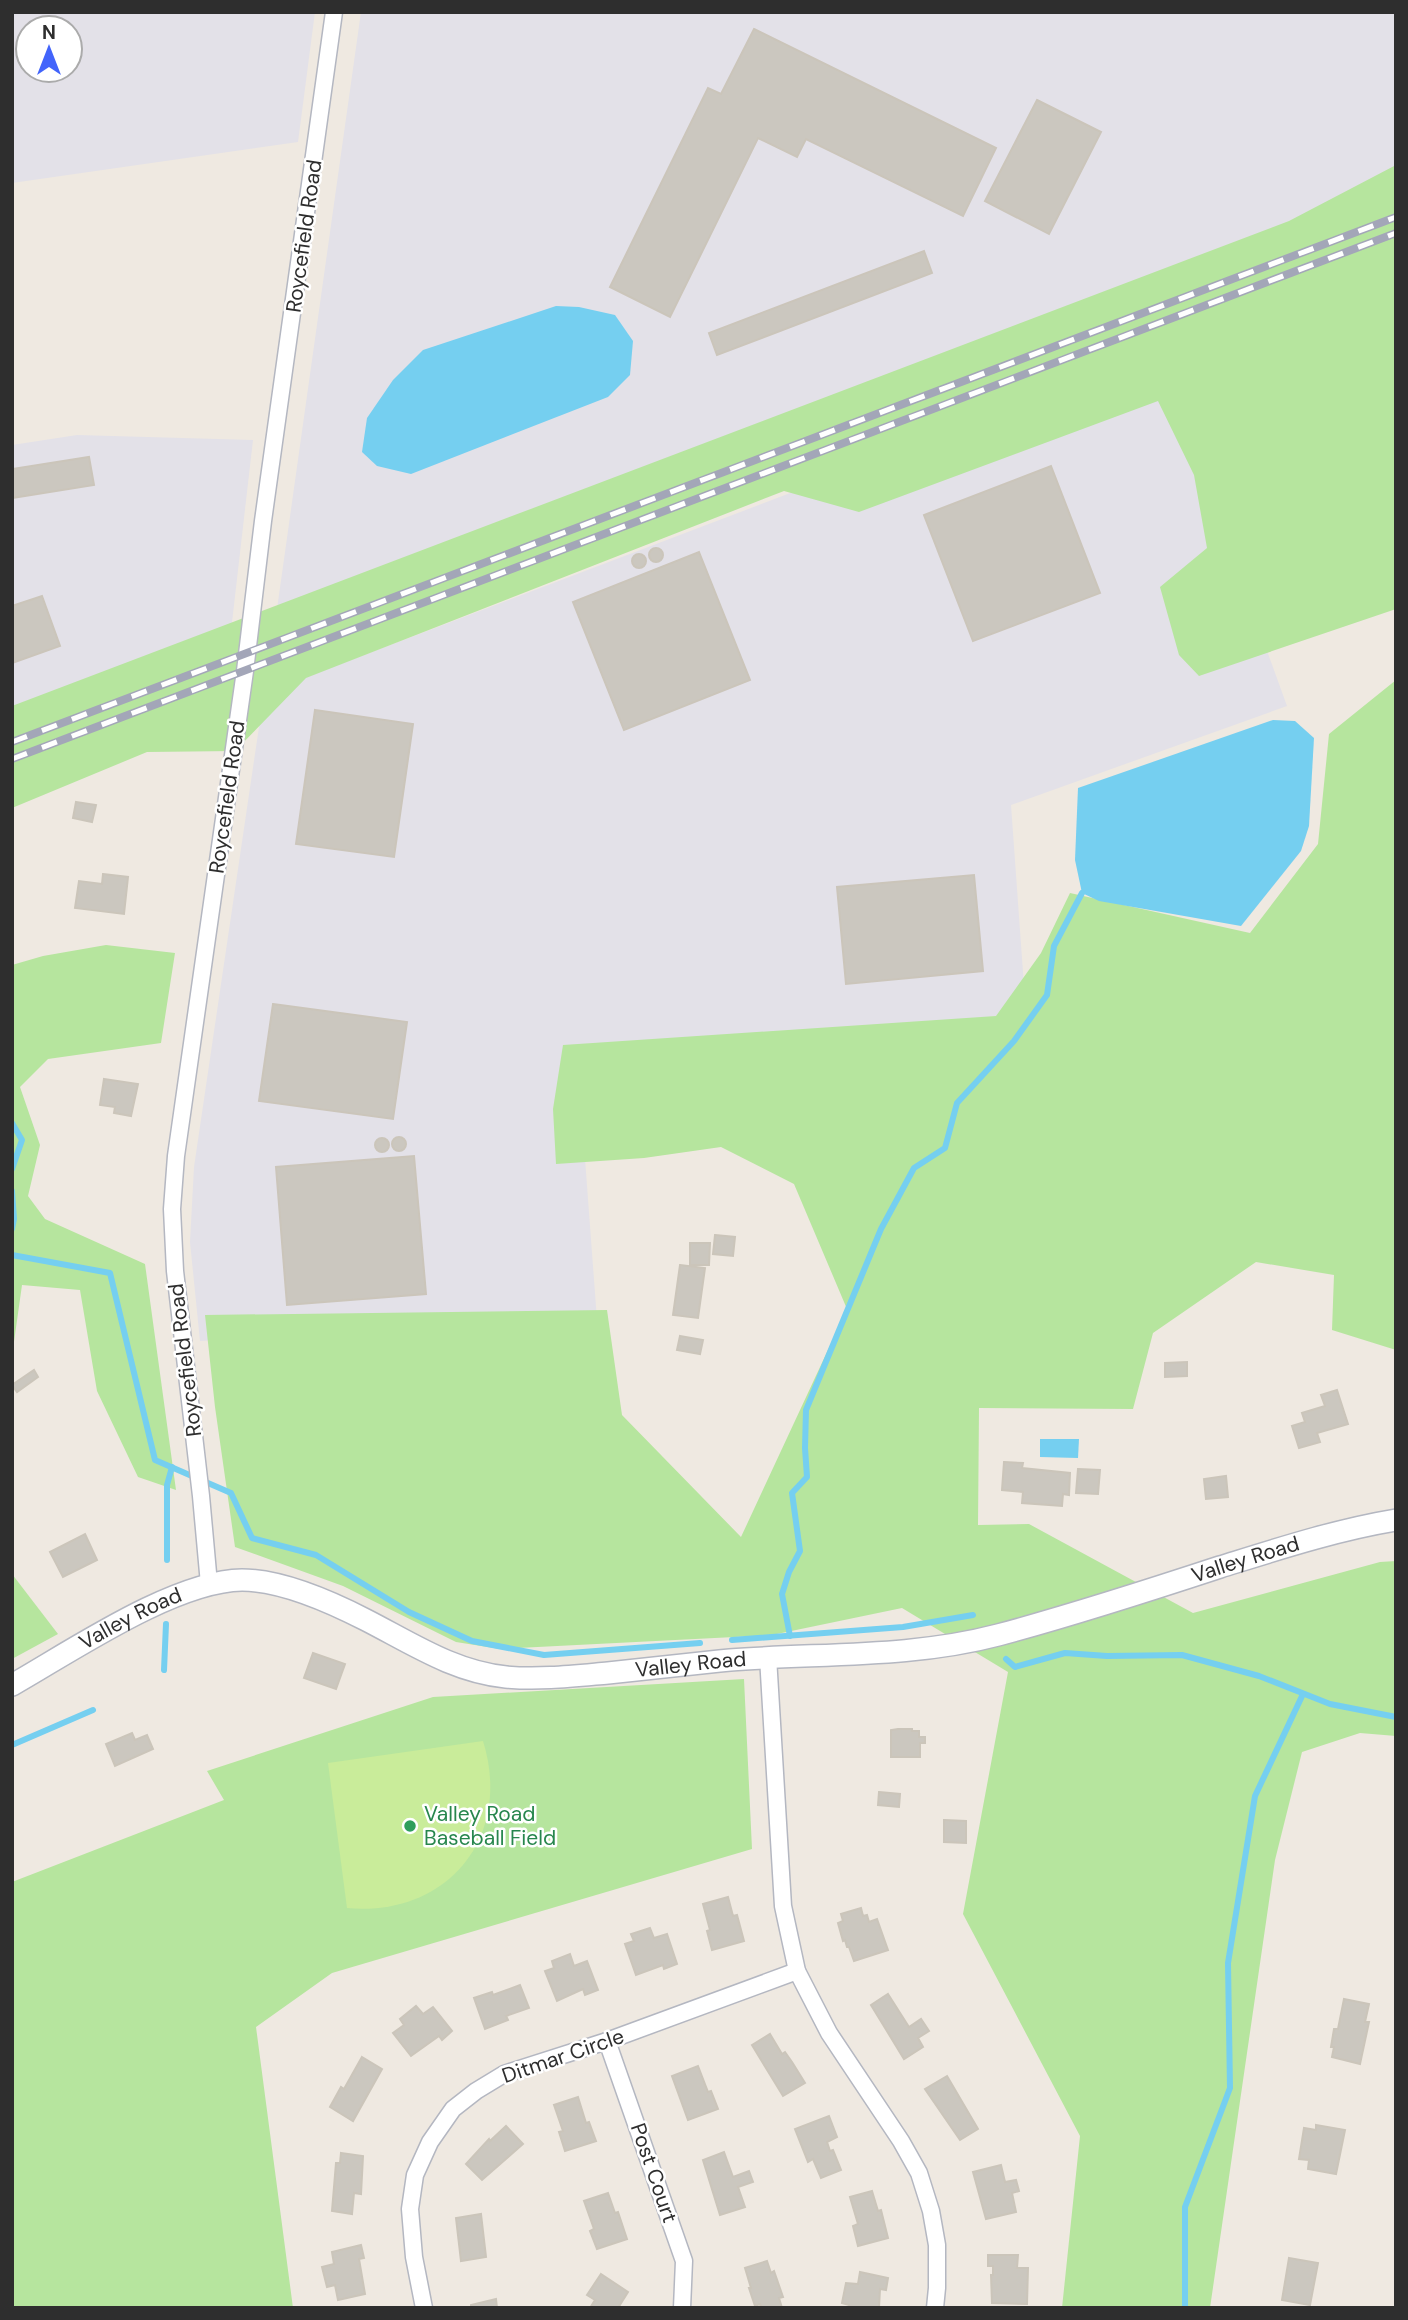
<svg xmlns="http://www.w3.org/2000/svg" width="1408" height="2320" font-family="'DM Sans',sans-serif">
	<style>
		.industrial { fill: #e3e1e8; fill-rule: evenodd }
		.green { fill: #b6e59e }
		.pitch { fill: #c9ec9a }
		.water { fill: #75cff0 }
		.lines { fill: none; stroke-linecap: round; stroke-linejoin: round }
		.stream { stroke: #75cff0; stroke-width: 6 }
		.building { fill: #cbc7bf; stroke: #cbc5ba; stroke-width: 2 }
		.minor-casing { stroke: #b4b7c1; stroke-width: 19 }
		.tertiary-casing { stroke: #b4b7c1; stroke-width: 24 }
		.minor { stroke: #fff; stroke-width: 16 }
		.tertiary { stroke: #fff; stroke-width: 21 }
		.rail-casing { stroke: #a3a6b8; stroke-width: 8 }
		.rail { stroke: #fff; stroke-width: 5; stroke-dasharray: 16; stroke-linecap: butt }
		.leisure-dot { fill: #2e9e5b; stroke: #fff; stroke-width: 2.5 }
		.labels { text-anchor: middle; dominant-baseline: central; stroke-width: 5; stroke-linejoin: round; paint-order: stroke }
		.street-label { font-size: 21px; fill: #2e2e2e; stroke: #fff }
		.leisure-label { font-size: 21px; fill: #27864d; stroke: #fff; text-anchor: start }
	</style>
	<rect width="100%" height="100%" fill="#efe9e1"/>
	<g class="industrial">
		<path d="M12 12H315L298 142 12 183ZM28 28H70V70H28Z"/>
		<path d="M361 12H1396V184L277 609Z"/>
		<path d="M1159 353 1287 706 1011 805 1026 1014 577 1051 597 1320 200 1341 190 1242 194 1167 264 693Z"/>
		<path d="M77 435 253 440 231 631 12 713V445Z"/>
	</g>
	<g class="green">
		<path d="M1396 165V609L1199 676 1179 655 1160 587 1207 548 1194 475 1158 401 859 512 784 491 306 678 235 751 147 752 12 808V706L1289 221Z"/>
		<path d="M1396 680V1350L1332 1330 1334 1275 1256 1262 1153 1333 1133 1409 979 1408 978 1525 1029 1524 1193 1613 1380 1562 1396 1561V1736L1360 1733 1302 1752 1275 1860 1210 2308H1062L1080 2136 963 1914 1008 1672 902 1608 772 1635 500 1649 456 1642 343 1586 235 1547 215 1407 205 1315 607 1310 622 1415 741 1537 847 1309 794 1184 721 1147 644 1158 556 1164 553 1109 563 1045 996 1016 1041 953 1070 893 1250 933 1318 844 1329 734Z"/>
		<path d="M106 945 175 953 161 1043 48 1059 20 1087 40 1145 28 1196 45 1219 145 1264 176 1490 138 1477 97 1391 80 1290 22 1285 12 1356V965L43 956Z"/>
		<path d="M12 1574 58 1634 12 1659Z"/>
		<path d="M744 1679 752 1849 332 1973 256 2027 293 2308H12V1882L224 1800 207 1771 433 1697Z"/>
	</g>
	<path class="pitch" d="M483 1741C513 1837 447 1917 347 1908L328 1763Z"/>
	<g class="water">
		<path d="M556 306 579 307 615 315 633 341 630 375 608 397 411 474 377 466 362 452 367 418 393 380 423 350Z"/>
		<path d="M1273 720 1295 721 1314 738 1309 826 1301 851 1241 926 1099 901 1082 893 1075 860 1078 788Z"/>
		<path d="M1040 1439H1079L1078 1458 1040 1457Z"/>
	</g>
	<g class="lines">
		<g class="stream">
			<path d="M12 1123 22 1140 12 1169"/>
			<path d="M12 1191 14 1219 12 1229"/>
			<path d="M12 1255 110 1273 155 1460 231 1493 252 1538 316 1555 409 1612 472 1641 544 1655 700 1643"/>
			<path d="M167 1560V1485L172 1467"/>
			<path d="M790 1636 782 1594 789 1572 800 1551 792 1493 807 1477 805 1448 806 1410 881 1229 914 1168 945 1148 957 1103 1014 1041 1047 995 1054 946 1082 893"/>
			<path d="M732 1640 903 1627 973 1615"/>
			<path d="M1006 1659 1015 1667 1065 1653 1107 1656 1182 1655 1259 1676 1330 1704 1396 1717"/>
			<path d="M164 1670 166 1624"/>
			<path d="M12 1745 93 1710"/>
			<path d="M1185 2308V2207L1230 2088 1228 1963 1255 1796 1303 1694"/>
		</g>
	</g>
	<g class="building">
		<path d="M754 29 996 148 963 216 806 139 797 157 758 138 670 317 610 287 708 88 721 94Z"/>
		<path d="M1037 100 1101 132 1049 234 985 201Z"/>
		<path d="M924 251 932 273 717 355 709 333Z"/>
		<path d="M89 457 94 485 12 498V469Z"/>
		<path d="M1051 466 1100 593 973 641 924 515Z"/>
		<circle cx="656" cy="555" r="7"/>
		<path d="M699 552 750 680 624 730 573 602Z"/>
		<circle cx="639" cy="561" r="7"/>
		<path d="M42 596 60 646 12 663V606Z"/>
		<path d="M315 710 413 724 394 857 296 844Z"/>
		<path d="M76 802 96 805 92 822 73 818Z"/>
		<path d="M103 874 128 877 124 914 75 908 79 881 102 884Z"/>
		<path d="M974 875 983 971 846 984 837 887Z"/>
		<path d="M273 1004 407 1022 393 1119 259 1101Z"/>
		<path d="M104 1079 138 1084 131 1116 114 1113 115 1107 100 1105Z"/>
		<circle cx="399" cy="1144" r="7"/>
		<circle cx="382" cy="1145" r="7"/>
		<path d="M414 1156 426 1294 287 1305 276 1167Z"/>
		<path d="M715 1235 735 1237 733 1256 713 1254Z"/>
		<path d="M690 1243H710L709 1265H690Z"/>
		<path d="M680 1265 705 1268 698 1318 673 1315Z"/>
		<path d="M680 1336 703 1340 700 1354 677 1350Z"/>
		<path d="M1187 1362V1376L1165 1377V1363Z"/>
		<path d="M34 1370 38 1377 17 1392 12 1385Z"/>
		<path d="M1337 1390 1348 1424 1317 1433 1320 1442 1299 1448 1292 1426 1305 1422 1302 1413 1325 1406 1321 1395Z"/>
		<path d="M1004 1462 1023 1463 1022 1468 1070 1473 1069 1495 1063 1494 1062 1506 1022 1503 1023 1492 1002 1490Z"/>
		<path d="M1078 1469 1100 1470 1098 1494 1076 1493Z"/>
		<path d="M1226 1476 1228 1497 1206 1499 1204 1479Z"/>
		<path d="M85 1534 97 1560 63 1577 50 1552Z"/>
		<path d="M313 1653 345 1664 336 1689 304 1678Z"/>
		<path d="M898 1729H912V1731H919V1737H925V1743H920V1757H891V1730Z"/>
		<path d="M132 1733 135 1740 147 1735 153 1749 115 1766 106 1744Z"/>
		<path d="M879 1792 900 1794 899 1807 878 1805Z"/>
		<path d="M944 1820 966 1821V1843L944 1842Z"/>
		<path d="M728 1897 733 1916 737 1915 744 1941 712 1950 707 1931 710 1930 703 1904Z"/>
		<path d="M861 1908 863 1916 867 1915 869 1922 877 1919 888 1950 854 1961 849 1947H847L845 1940 843 1941 838 1923 843 1921 841 1914Z"/>
		<path d="M650 1928 654 1938 667 1934 677 1964 664 1969 663 1965 636 1975 625 1944 634 1941 631 1934Z"/>
		<path d="M570 1954 574 1966 587 1961 598 1990 585 1995 583 1989 557 2001 545 1971 554 1968 552 1961Z"/>
		<path d="M520 1985 529 2008 506 2016 508 2020 485 2029 474 1998 492 1992 493 1995Z"/>
		<path d="M888 1994 909 2027 921 2019 929 2031 918 2038 923 2047 904 2059 871 2005Z"/>
		<path d="M1344 1999 1369 2004 1365 2022H1369L1360 2064 1332 2057 1334 2047H1331L1334 2029H1338Z"/>
		<path d="M416 2006 423 2014 433 2007 452 2031 442 2040 439 2036 411 2056 393 2033 404 2025 400 2019Z"/>
		<path d="M770 2034 782 2054 785 2052 792 2062 805 2083 783 2096 752 2045Z"/>
		<path d="M362 2057 382 2069 353 2121 330 2107 341 2087 344 2089Z"/>
		<path d="M698 2066 708 2092 711 2091 718 2109 688 2120 672 2076Z"/>
		<path d="M947 2076 978 2129 960 2140 925 2089Z"/>
		<path d="M578 2097 586 2123 589 2122 596 2141 565 2151 559 2132 563 2131 554 2105Z"/>
		<path d="M829 2116 837 2137 827 2142 830 2151 833 2150 841 2170 821 2178 813 2159 808 2162 795 2129Z"/>
		<path d="M1316 2125 1345 2130 1336 2174 1308 2169 1309 2160 1299 2159 1304 2128 1316 2130Z"/>
		<path d="M506 2126 523 2144 482 2180 466 2164 489 2139 490 2141Z"/>
		<path d="M724 2152 733 2177 749 2171 753 2182 738 2187 745 2207 720 2215 703 2160Z"/>
		<path d="M341 2153 363 2156 361 2194 354 2193 352 2214 332 2211 336 2163H340Z"/>
		<path d="M1001 2165 1005 2182 1016 2180 1019 2191 1012 2193 1016 2212 986 2219 973 2172Z"/>
		<path d="M872 2191 878 2211 881 2210 888 2238 858 2246 853 2226 858 2224 850 2197Z"/>
		<path d="M608 2193 615 2213 618 2212 627 2239 597 2249 590 2231 594 2229 584 2201Z"/>
		<path d="M481 2214 486 2257 461 2261 456 2218Z"/>
		<path d="M361 2245 364 2258 359 2259 365 2294 338 2300 335 2285 327 2287 322 2267 334 2264 332 2252Z"/>
		<path d="M988 2255H1018L1017 2268H1028L1027 2304 992 2303 991 2275H993V2266H988Z"/>
		<path d="M1289 2258 1318 2263 1310 2305 1282 2300Z"/>
		<path d="M767 2261 771 2273 774 2271 783 2297 779 2298 782 2308H762L760 2304 755 2306 749 2288H751L745 2268Z"/>
		<path d="M860 2272 888 2278 886 2290 880 2289 879 2308H849V2305L842 2303 846 2283 858 2284Z"/>
		<path d="M601 2274 628 2292 618 2308H590L595 2300 587 2295Z"/>
		<path d="M496 2299 497 2308H471V2305Z"/>
	</g>
	<g class="lines">
		<defs>
			<g id="minor">
				<path d="M209 1584 201 1496 175 1271 172 1209 176 1156 245 671 263 521 334 12"/>
				<path d="M768 1657 783 1906 797 1971 829 2033 901 2141 919 2173 931 2211 937 2245V2288L935 2308"/>
				<path d="M607 2041 684 2261 682 2308"/>
				<path d="M424 2308 414 2257 410 2209 415 2175 430 2142 453 2109 476 2091 504 2074 607 2041 797 1971"/>
			</g>
			<g id="tertiary">
				<path id="s1" d="M12 1685C72 1651 174 1581 242 1580 281 1580 331 1602 366 1620 411 1643 454 1672 506 1677 540 1680 574 1676 608 1673 648 1669 689 1664 730 1660 820 1653 911 1658 998 1635 1073 1615 1147 1591 1220 1567 1278 1549 1336 1530 1396 1520"/>
			</g>
		</defs>
		<use href="#minor" class="minor-casing"/>
		<use href="#tertiary" class="tertiary-casing"/>
		<use href="#minor" class="minor"/>
		<use href="#tertiary" class="tertiary"/>
		<defs>
			<g id="rail">
				<path d="M12 742 1396 217"/>
				<path d="M12 759 1396 233"/>
			</g>
		</defs>
		<use href="#rail" class="rail-casing"/>
		<use href="#rail" class="rail"/>
	</g>
	<circle class="leisure-dot" cx="410" cy="1826" r="7"/>
	<g class="labels">
		<g class="street-label">
			<text transform="translate(304 236) rotate(-82)">Roycefield Road</text>
			<text transform="translate(227 797) rotate(-82)">Roycefield Road</text>
			<text transform="translate(185 1360) rotate(-97)">Roycefield Road</text>
			<text stroke="none"><textPath href="#s1" startOffset="1292">Valley Road</textPath></text>
			<text stroke="none"><textPath href="#s1" startOffset="136">Valley Road</textPath></text>
			<text stroke="none"><textPath href="#s1" startOffset="724">Valley Road</textPath></text>
			<text transform="translate(563 2056) rotate(-19)">Ditmar Circle</text>
			<text transform="translate(654 2173) rotate(71)">Post Court</text>
		</g>
		<g class="leisure-label">
			<text x="424" y="1814">Valley Road<tspan x="424" dy="24">Baseball Field</tspan></text>
		</g>
	</g>
	<rect width="1408" height="2320" fill="none" stroke="#2e2e2e" stroke-width="28"/>
	<g transform="translate(49 49)"><circle r="33" fill="#ffffff" stroke="#ababab" stroke-width="2"/>
	<path d="M0-5L12 26L0 18L-12 26Z" fill="#4264fb"/>
	<text y="-10" font-size="19" font-weight="bold" text-anchor="middle" fill="#2e2e2e">N</text>
	</g>
</svg>
